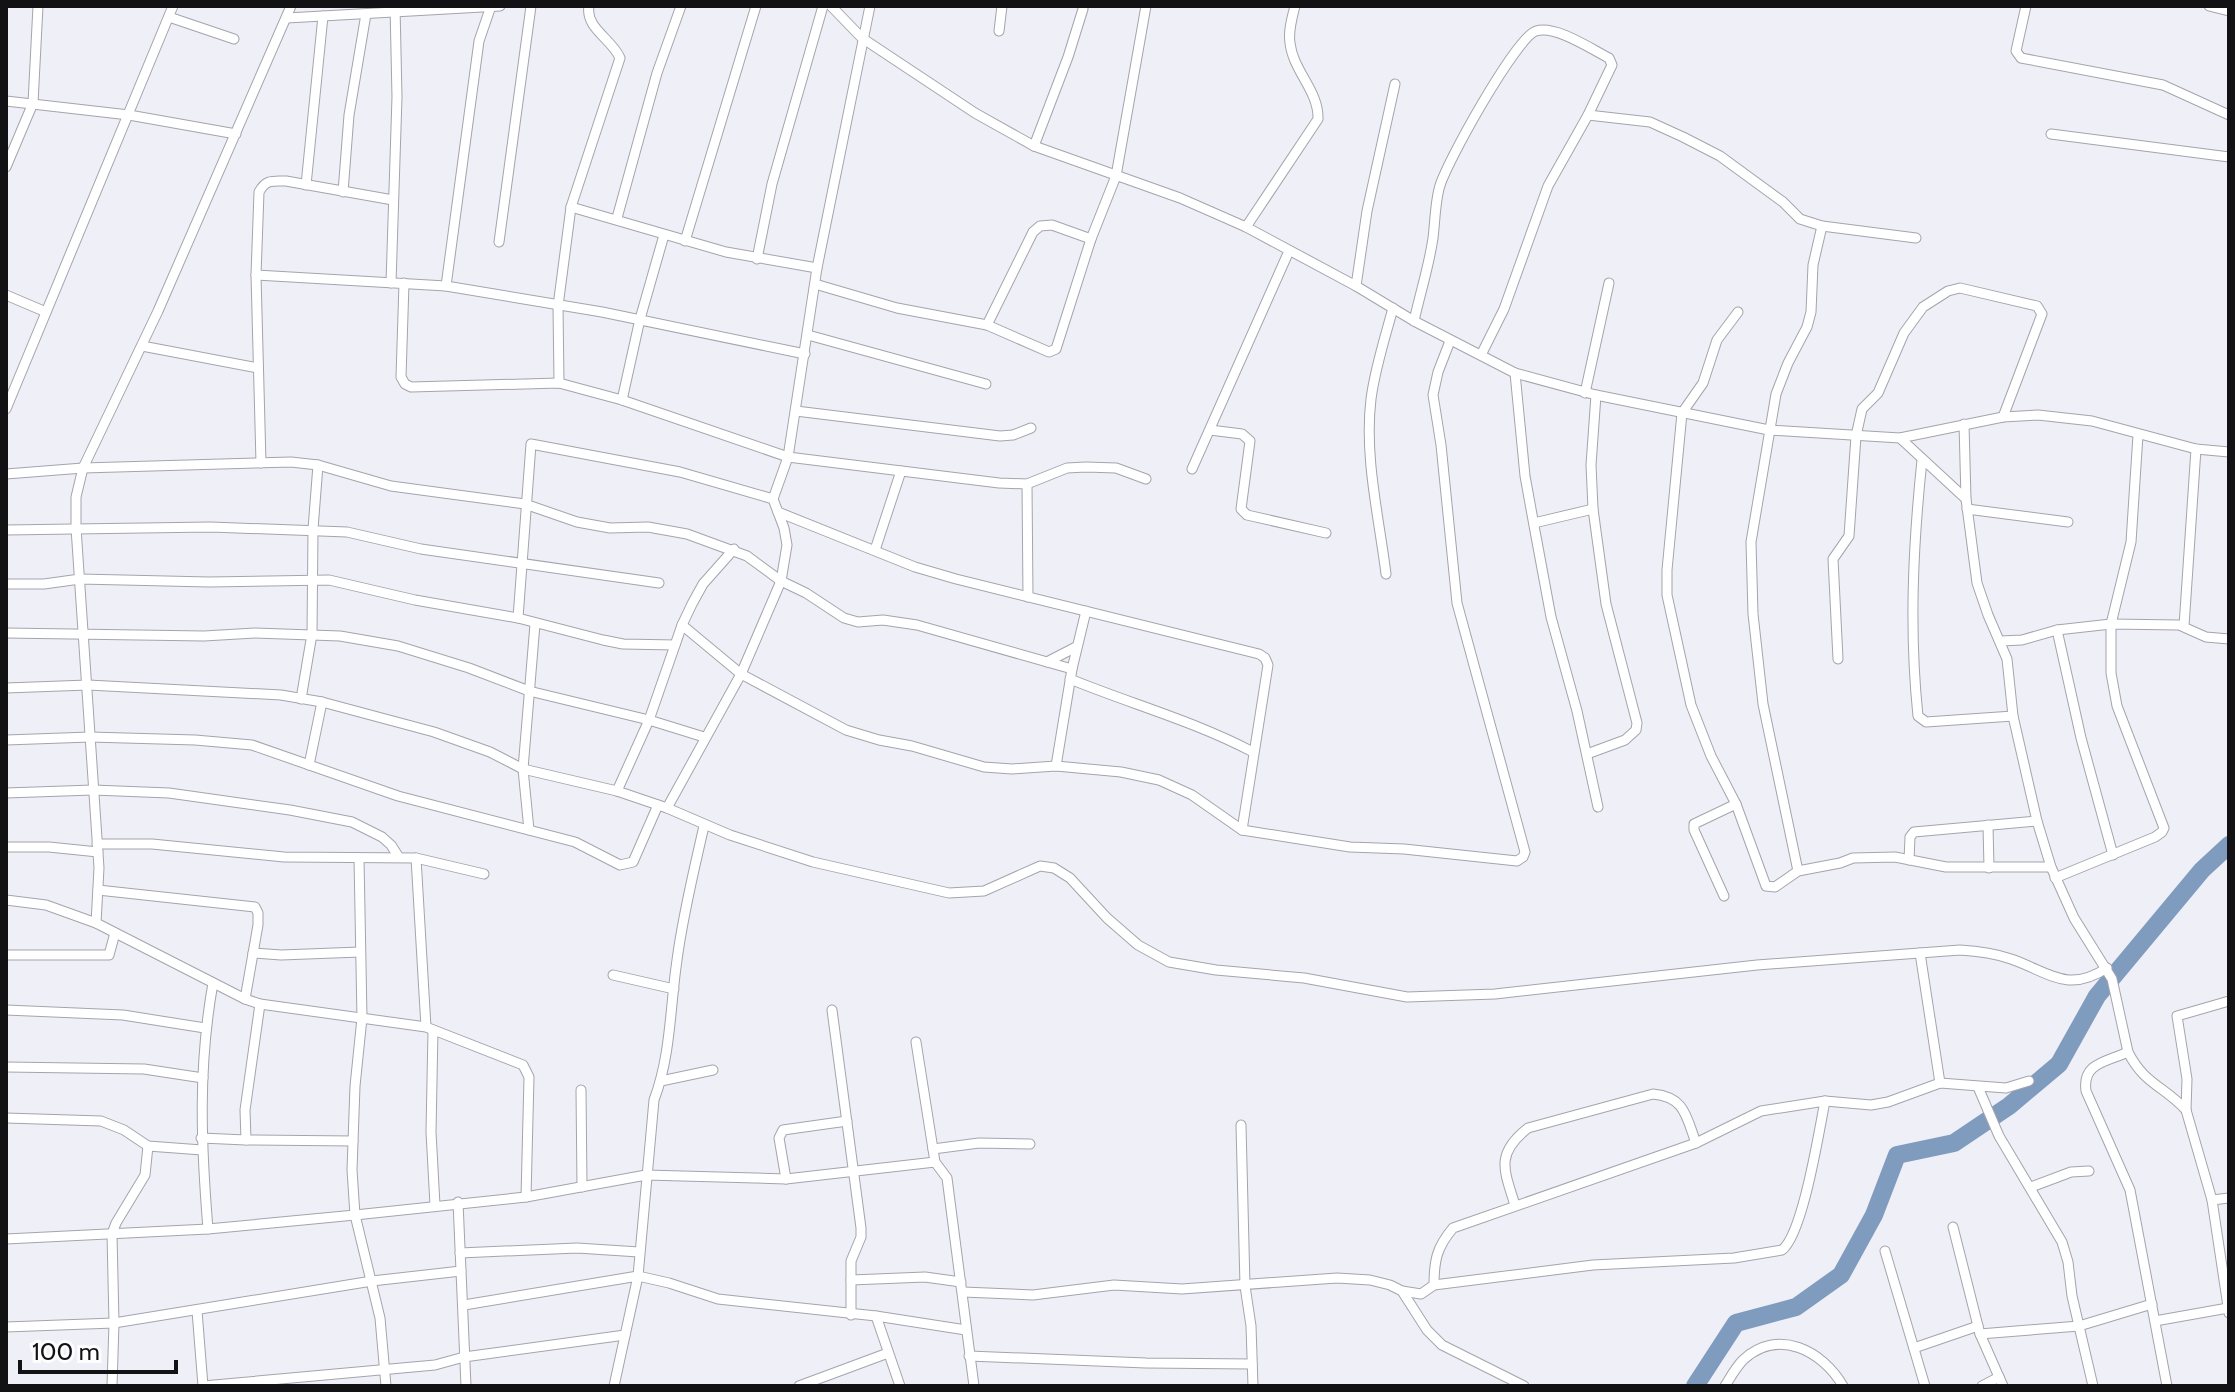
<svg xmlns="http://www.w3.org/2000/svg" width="2235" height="1392" font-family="Cabin,sans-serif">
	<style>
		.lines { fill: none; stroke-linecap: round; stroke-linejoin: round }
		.river { stroke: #7f9bbe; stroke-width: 18 }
		.minor-casing { stroke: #a4a4ac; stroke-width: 11 }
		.minor { stroke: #fff; stroke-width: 9 }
	</style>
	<rect width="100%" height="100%" fill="#efeff7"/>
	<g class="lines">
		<path class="river" d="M1695 1386 1736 1323 1796 1307 1841 1275 1874 1215 1897 1155 1954 1143 2009 1106 2059 1064 2097 996 2202 870 2229 845"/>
		<defs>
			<g id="minor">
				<path d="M831 6 862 38 975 113 1034 146 1180 198 1246 227 1356 286 1414 321 1515 373 1596 395 1769 430 1900 438 2003 417 2038 415 2092 421 2196 449 2229 452"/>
				<path d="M2026 6 2016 51 2021 58 2163 85 2229 115"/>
				<path d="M2209 6 2229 11"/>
				<path d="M169 17 234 39"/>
				<path d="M287 18 500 6"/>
				<path d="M999 31 1002 6"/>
				<path d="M6 101 129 115 236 134"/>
				<path d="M1588 115 1650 122 1683 137 1720 156 1783 202 1800 219 1822 226 1916 238"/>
				<path d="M2051 134 2229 157"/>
				<path d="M1034 146 1068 57 1083 9"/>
				<path d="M6 167 33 103 38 6"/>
				<path d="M306 185 323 16"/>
				<path d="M343 192 349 115 366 14"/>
				<path d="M571 207 726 252 817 268"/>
				<path d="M617 218 657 73 681 6"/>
				<path d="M1246 227 1318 119C1319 91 1293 71 1290 43 1288 31 1292 18 1295 6"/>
				<path d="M685 241 756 6"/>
				<path d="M499 242 531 6"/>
				<path d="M757 259 772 184 823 6"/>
				<path d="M256 275 446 286 602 312 805 354"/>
				<path d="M391 283 397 97 395 6"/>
				<path d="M404 283 401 377 405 384 411 387 559 383 622 400 788 457 999 483 1027 484 1067 468 1086 467 1116 468 1146 479"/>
				<path d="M815 284 897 308 987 325 1049 352 1056 349 1091 239 1116 176 1146 6"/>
				<path d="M446 286 479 41 491 6"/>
				<path d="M1356 286 1367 211 1395 84"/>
				<path d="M6 295 46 312"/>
				<path d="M1738 312 1717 340 1703 383 1682 413 1667 570V595L1691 705 1711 756 1736 804 1766 886 1775 887 1798 871 1840 863 1853 858 1895 857 1946 867H2051"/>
				<path d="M1414 321C1420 294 1429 266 1433 238 1435 222 1435 205 1439 189 1444 166 1517 36 1536 31 1556 25 1591 49 1609 58L1612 65 1588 115 1548 186 1504 309 1481 355"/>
				<path d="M987 325 1033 232 1040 226 1052 225 1091 239"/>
				<path d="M808 335 986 384"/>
				<path d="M142 346 258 368"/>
				<path d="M1515 373 1525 476 1535 531 1551 617 1577 711 1598 807"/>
				<path d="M559 383 558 306 571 207 620 58C612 39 585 28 589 6"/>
				<path d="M1585 393 1609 283"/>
				<path d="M622 400 640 319 664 235"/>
				<path d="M6 409 173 6"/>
				<path d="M796 411 1000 436 1013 435 1031 428"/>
				<path d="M1964 424 1966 499 1977 583 1988 615 2007 659 2013 716 2037 821 2051 867 2074 918 2112 979 2128 1052C2144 1084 2164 1086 2186 1110L2212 1200 2229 1313"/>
				<path d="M1210 430 1242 434 1250 441 1241 509 1247 515 1326 533"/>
				<path d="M1900 438 1966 499"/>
				<path d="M1922 460C1913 546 1909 630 1918 716L1926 722 2013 716"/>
				<path d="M261 463 256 275 259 192C266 179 273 181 286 181L393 200"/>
				<path d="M1192 469 1289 251"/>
				<path d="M6 474 83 468 291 462 318 465 391 486 525 504 577 522 610 528 648 527 687 534 747 556 781 581 806 593 844 618 858 622 883 620 917 625 1072 669"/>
				<path d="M1027 484 1028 597"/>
				<path d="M1967 509 2068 522"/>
				<path d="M778 512 915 567 956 579 1259 654 1265 658 1268 665 1242 830"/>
				<path d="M1534 523 1593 509"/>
				<path d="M6 530 211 527 347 532 421 549 659 583"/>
				<path d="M875 550 901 471"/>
				<path d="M1386 574C1379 517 1364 457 1371 399 1375 368 1385 338 1393 308"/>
				<path d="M6 584H44L80 579 209 582 329 580 415 600 518 618 603 640 623 644 675 645"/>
				<path d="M518 618 531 444 680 472 773 499"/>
				<path d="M682 625 741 674 846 730 879 740 912 746 984 767 1012 769 1056 766 1121 772 1159 780 1192 795 1242 830 1350 847 1404 849 1517 861 1523 857 1525 852 1457 603 1441 445 1433 395 1438 372 1450 341"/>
				<path d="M2184 626 2196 449"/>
				<path d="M2057 630 2081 738 2113 855"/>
				<path d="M6 633 204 636 255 633 340 636 398 646 469 668 529 691 649 720 704 737"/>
				<path d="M2001 641 2022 640 2057 630 2111 624 2179 625 2206 637 2229 639"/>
				<path d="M1838 659 1833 559 1849 536 1856 436 1862 409 1878 393 1904 333 1923 307 1948 291 1960 288 2037 306 2042 314 2003 417"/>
				<path d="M1047 662 1076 647"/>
				<path d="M1070 679C1131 704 1194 721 1253 752"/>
				<path d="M6 688 88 685 281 695 322 702 434 732 490 752 523 769 617 791 667 808 730 835 813 862 949 893 984 891 1040 866 1054 868 1070 878 1107 918 1138 945 1169 962 1216 970 1304 978 1407 997 1495 994 1757 965 1960 950C1978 951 1994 953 2011 959 2049 972 2067 994 2107 968"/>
				<path d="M301 699 312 634 313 529 318 465"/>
				<path d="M6 740 90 737 195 740 252 745 398 796 575 842 620 865 633 862 658 805"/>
				<path d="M1587 754 1625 740 1636 730 1637 723 1606 604 1593 509 1591 465 1596 395"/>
				<path d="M309 765 322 702"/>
				<path d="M1056 766 1072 669 1086 611"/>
				<path d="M617 791 649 720 682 625 692 604 703 584 734 549"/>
				<path d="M6 793 93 790 169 793 290 810 352 822 382 837 391 845 398 856"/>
				<path d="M667 808 741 674 781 581 787 545 784 528 773 499 788 457 817 268 870 6"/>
				<path d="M1988 825 1989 868"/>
				<path d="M529 830 523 769 535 624"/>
				<path d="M97 844H152L284 857 416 858 426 1027"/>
				<path d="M6 847H49L98 852"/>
				<path d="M359 858 362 1018 355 1086 352 1170 355 1215 380 1318 386 1386"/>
				<path d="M416 858 484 874"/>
				<path d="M1909 860 1910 837 1914 832 2037 821"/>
				<path d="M1798 871 1763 704 1753 614 1751 542 1776 394 1788 363 1807 327 1811 312 1813 265 1822 226"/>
				<path d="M2055 878 2155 837 2162 832 2164 828 2117 706 2111 673V624L2131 542 2138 435"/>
				<path d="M98 890 255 907 258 913V925L245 999"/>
				<path d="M1724 896 1694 830V824L1736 804"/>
				<path d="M6 900 46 905 96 923 245 999 260 1004 426 1027 523 1065 529 1077 526 1197"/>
				<path d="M96 923 99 868 76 528V497L83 468 158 311 291 6"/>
				<path d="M253 953 281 955 360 952"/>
				<path d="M1920 953 1940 1083"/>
				<path d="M6 955H109L115 933"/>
				<path d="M613 975 674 989"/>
				<path d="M6 1010 123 1015 205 1028"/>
				<path d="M832 1010 861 1228V1237L851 1261V1315"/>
				<path d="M433 1030 431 1132 435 1205"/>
				<path d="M916 1042 935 1162 947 1178 974 1386"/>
				<path d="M2128 1052C2106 1062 2082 1063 2086 1091L2130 1190 2167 1386"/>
				<path d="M6 1067 144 1069 203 1078"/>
				<path d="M661 1081 713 1070"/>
				<path d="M1978 1087 1999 1136 2062 1242 2068 1262 2072 1296 2093 1386"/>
				<path d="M581 1090 582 1187"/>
				<path d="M2186 1110 2187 1079 2177 1016 2229 1001"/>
				<path d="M6 1118 101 1121 124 1130 148 1146 202 1150"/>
				<path d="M1241 1125 1245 1286 1251 1326 1253 1386"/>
				<path d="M201 1138 246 1140 245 1110 260 1004"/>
				<path d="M246 1140 353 1141"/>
				<path d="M933 1149 979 1143 1030 1144"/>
				<path d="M786 1179 779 1138 783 1130 847 1121"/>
				<path d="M2031 1187 2071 1172 2089 1171"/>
				<path d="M2212 1200 2229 1198"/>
				<path d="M458 1202 466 1386"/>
				<path d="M1515 1205C1504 1170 1495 1154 1528 1128L1653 1094C1685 1097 1686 1116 1696 1143"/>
				<path d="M1953 1227 1980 1334 2003 1386"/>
				<path d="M208 1229C201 1144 198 1067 213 983"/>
				<path d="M6 1239 208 1229 355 1215 526 1197 646 1175 786 1179 935 1162"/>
				<path d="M1885 1251 1925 1386"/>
				<path d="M460 1253 577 1248 639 1252"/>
				<path d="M851 1280 925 1277 961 1282"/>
				<path d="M1434 1285C1434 1260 1437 1247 1453 1228L1696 1143 1761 1111 1825 1101 1871 1105 1888 1102 1940 1083 2006 1088 2029 1081"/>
				<path d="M1402 1291 1427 1330 1442 1345 1524 1386"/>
				<path d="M963 1292 1033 1295 1114 1285 1182 1289 1337 1278 1370 1280 1390 1285 1402 1291 1421 1294 1434 1285 1593 1265 1734 1258 1782 1250C1803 1234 1819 1131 1825 1101"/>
				<path d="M464 1305 638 1276 669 1283 718 1299 876 1316 966 1330"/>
				<path d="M197 1311 203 1386"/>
				<path d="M876 1316 900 1386"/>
				<path d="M2155 1321 2228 1308"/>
				<path d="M6 1327 114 1323 372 1281 461 1271"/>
				<path d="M1980 1334 2079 1326 2152 1304"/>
				<path d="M1914 1348 1978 1326"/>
				<path d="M969 1356 1146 1363 1252 1364"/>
				<path d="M112 1386 114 1323 112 1234 116 1223 145 1175 148 1146"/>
				<path d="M203 1386 435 1365 464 1357 625 1335"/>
				<path d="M614 1386 638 1276 654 1100C671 1055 670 1007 677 960 683 914 694 870 704 826"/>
				<path d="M799 1386 888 1353"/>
				<path d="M1725 1386C1730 1378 1736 1367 1743 1360 1778 1327 1823 1351 1843 1386"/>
				<path d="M1982 1386 1999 1377"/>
			</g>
		</defs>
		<use href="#minor" class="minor-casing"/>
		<use href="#minor" class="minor"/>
	</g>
	<rect width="2235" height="1392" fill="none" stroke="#121214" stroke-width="16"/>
	<path d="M20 1360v12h156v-12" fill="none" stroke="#121214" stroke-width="4"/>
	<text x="32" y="1360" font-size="24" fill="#121214" stroke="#fdfdff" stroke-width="6" paint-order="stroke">100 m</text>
</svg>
